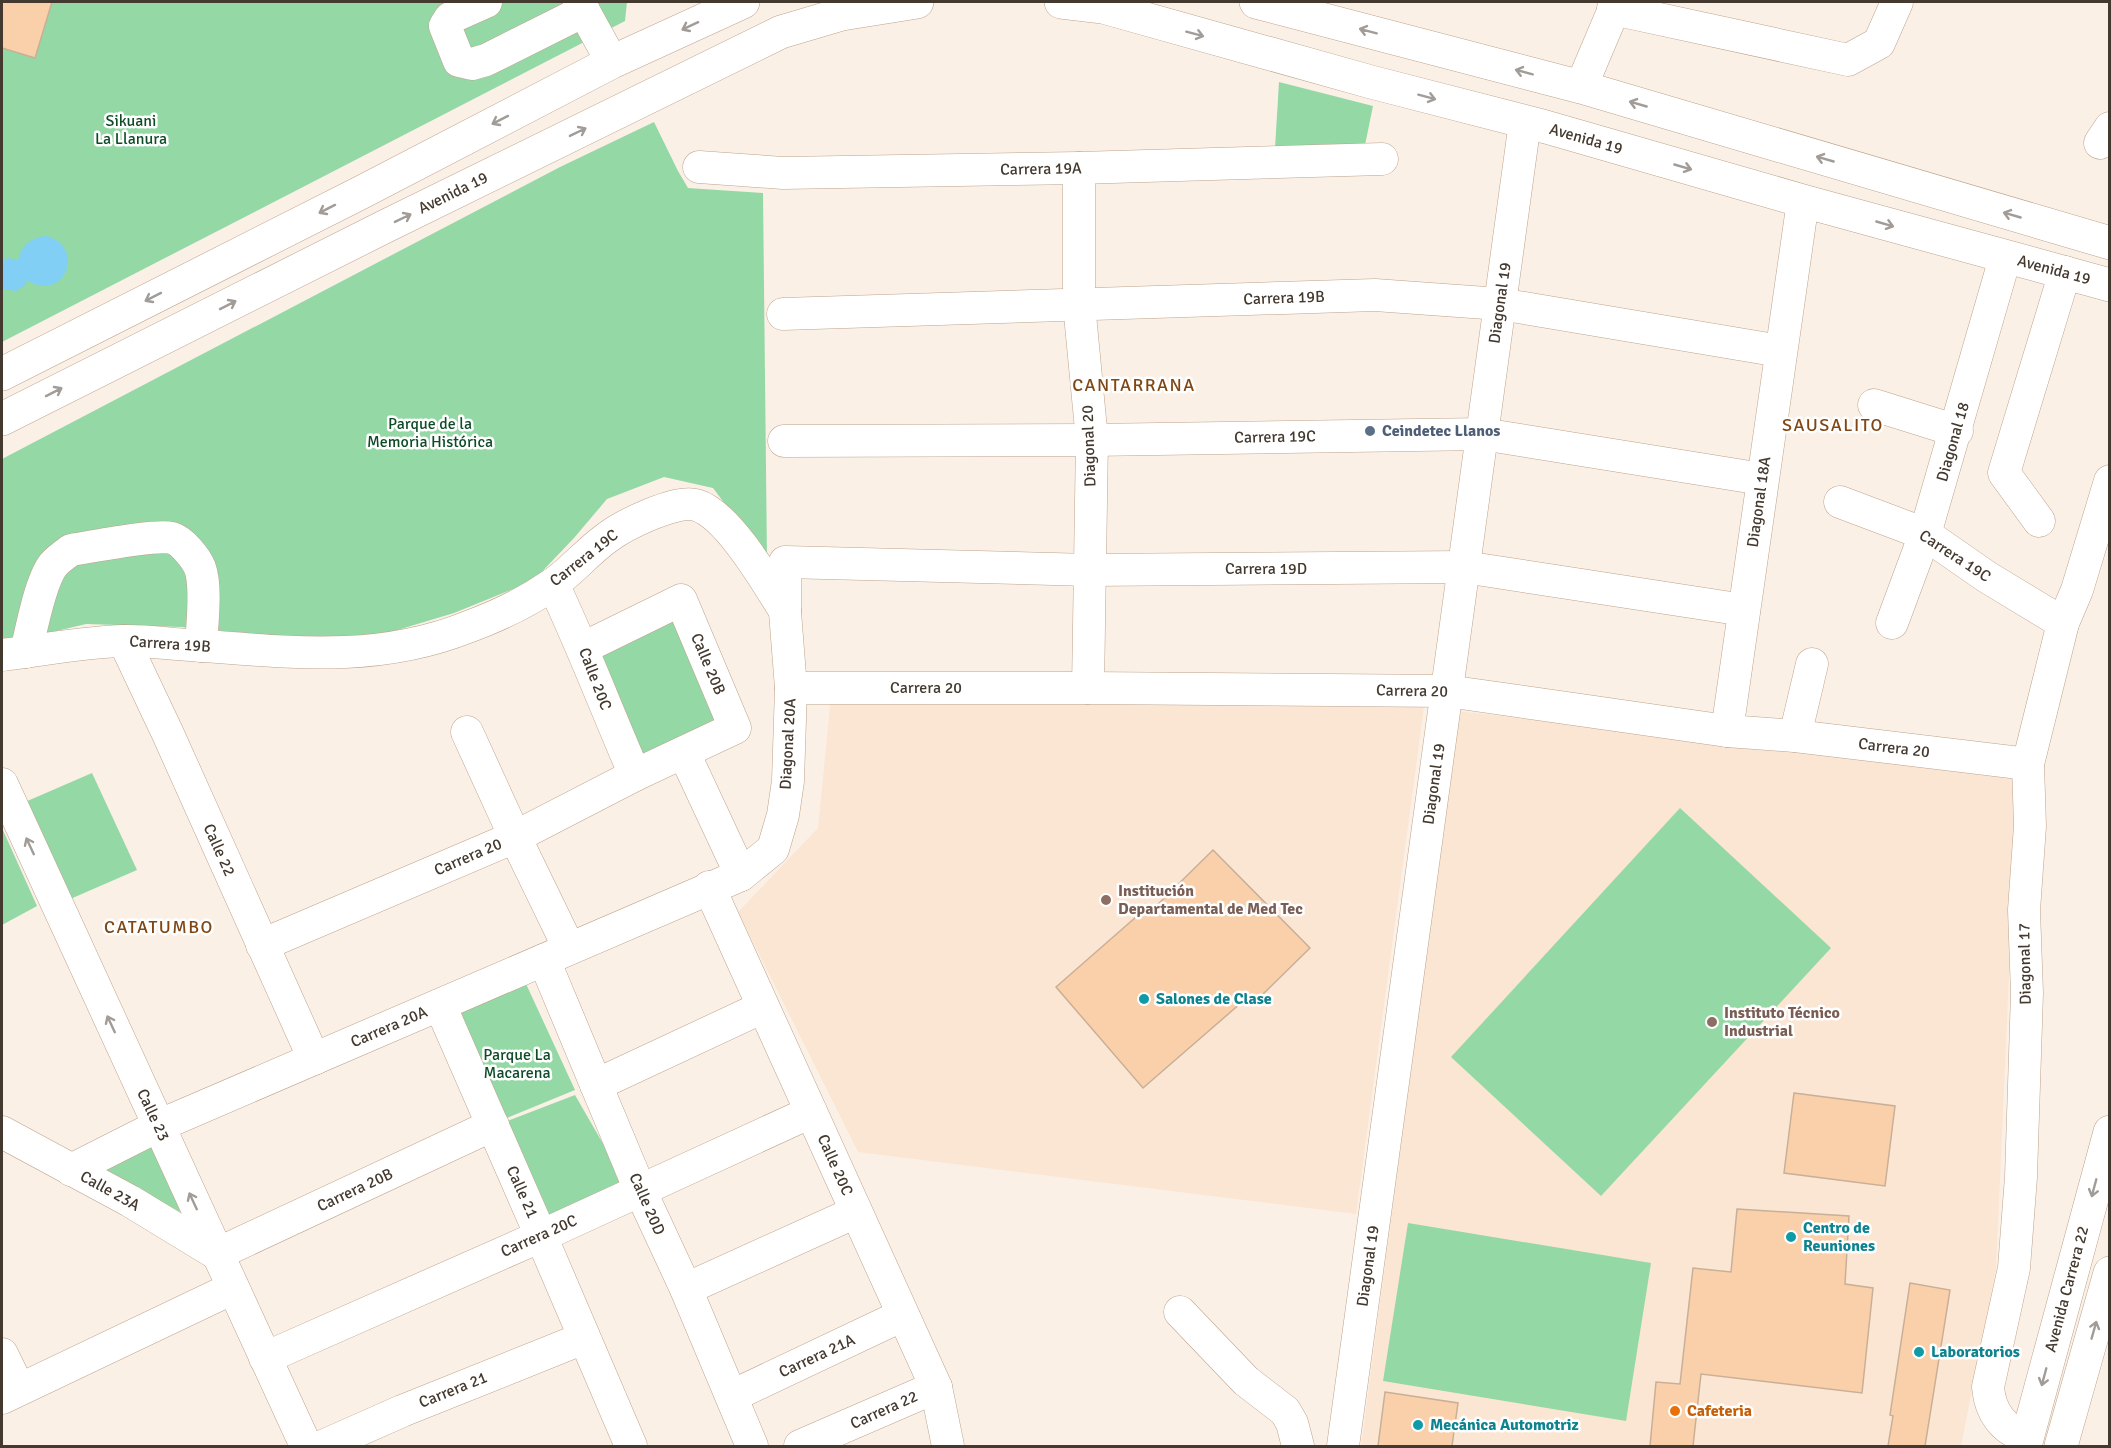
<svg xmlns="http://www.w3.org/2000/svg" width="2111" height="1448" font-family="Signika,sans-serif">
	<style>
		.built { fill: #fbe6d4 }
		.green { fill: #94d8a6 }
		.water { fill: #81cff4 }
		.building { fill: #fad0aa; stroke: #caaf97; stroke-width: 1.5 }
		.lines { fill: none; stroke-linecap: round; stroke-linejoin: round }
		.minor-casing { stroke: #bea38c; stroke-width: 33 }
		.major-casing { stroke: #bea38c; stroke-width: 34 }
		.minor { stroke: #fff; stroke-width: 32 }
		.major { stroke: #fff; stroke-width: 33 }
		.oneway { stroke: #a19c97 }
		.service-dot { fill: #5c6f8a; stroke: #fff; stroke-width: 2 }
		.education-dot { fill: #8d6e63; stroke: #fff; stroke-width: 2 }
		.culture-dot { fill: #0f9aa8; stroke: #fff; stroke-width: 2 }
		.food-dot { fill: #e8710a; stroke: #fff; stroke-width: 2 }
		.labels { text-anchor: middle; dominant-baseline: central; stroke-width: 5; stroke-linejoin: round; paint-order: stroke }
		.park-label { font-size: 16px; fill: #0e4c27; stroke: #fff }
		.street-label { font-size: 16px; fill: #43392f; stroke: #fff }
		.service-label { font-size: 16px; font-weight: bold; fill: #4e5e75; stroke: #fff; text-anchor: start }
		.education-label { font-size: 16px; font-weight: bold; fill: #785e54; stroke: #fff; text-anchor: start }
		.culture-label { font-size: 16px; font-weight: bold; fill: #0d838f; stroke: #fff; text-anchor: start }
		.food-label { font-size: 16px; font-weight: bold; fill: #c56008; stroke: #fff; text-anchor: start }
		.neighbourhood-label { font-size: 18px; letter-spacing: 1.5px; fill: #804714; stroke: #fff }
	</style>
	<rect width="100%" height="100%" fill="#fbf0e6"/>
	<g class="built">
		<path d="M831 697 1424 707 1356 1214 858 1152 738 912 818 828Z"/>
		<path d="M1458 711 2018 776 1996 1269 1961 1446H1361Z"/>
	</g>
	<g class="green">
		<path d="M2 2H627L625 21 2 342Z"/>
		<path d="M1279 82 1373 106 1364 150 1275 148Z"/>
		<path d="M654 122 678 171 688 188 763 193 767 560 713 488 664 477 607 499 574 538 533 581 454 613 371 638 289 637 181 627 86 624 2 644V459L560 167Z"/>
		<path d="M681 606 729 725 635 768 592 656Z"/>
		<path d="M92 773 137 870 68 900 25 802Z"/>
		<path d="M1680 808 1831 948 1601 1196 1451 1057Z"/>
		<path d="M2 828 37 906 2 925Z"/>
		<path d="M521 973 575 1090 497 1122 445 1007Z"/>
		<path d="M575 1095 628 1187 545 1226 497 1125Z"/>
		<path d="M162 1137 193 1219 101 1169Z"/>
		<path d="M1408 1223 1651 1263 1626 1421 1383 1381Z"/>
	</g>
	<path class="water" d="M47 236C88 249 62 304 27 280L25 285 16 291 2 289V261L8 258 18 260C22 245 31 237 47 236Z"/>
	<g class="building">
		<path d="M2 2H52L35 58 2 48Z"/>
		<path d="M1213 850 1310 948 1255 1002 1249 996 1143 1088 1056 987 1144 910 1148 914Z"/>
		<path d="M1794 1093 1895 1106 1885 1186 1784 1173Z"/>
		<path d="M1737 1209 1849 1216 1845 1284 1873 1288 1862 1393 1701 1374 1693 1446H1650L1656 1382 1680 1384 1693 1268 1731 1272Z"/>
		<path d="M1910 1283 1950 1290 1925 1446H1888L1893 1416 1890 1415Z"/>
		<path d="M1385 1392 1458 1403 1452 1446H1378Z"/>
	</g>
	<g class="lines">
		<defs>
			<g id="minor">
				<path d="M486 2 450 18 445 26 459 61 472 64 486 60 584 11"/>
				<path d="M579 2 612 62"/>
				<path d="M1613 9 1848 60 1879 43 1897 2"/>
				<path d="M1581 87 1617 2"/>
				<path d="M2100 143 2110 128"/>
				<path d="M699 167 783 173 1079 168 1382 159"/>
				<path d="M1079 168V304L1092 440 1088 688"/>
				<path d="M783 314 1375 295 1500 304 1780 351"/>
				<path d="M1874 405 1957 431"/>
				<path d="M784 441 1092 440 1482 434 1762 479"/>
				<path d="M1840 502 1925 534 1987 577 2063 623"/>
				<path d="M2039 521 2004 473 2065 272"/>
				<path d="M553 584C583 647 607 711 635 775"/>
				<path d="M1892 623 1925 534 2005 258"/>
				<path d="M124 641 168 734 314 1059"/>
				<path d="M26 652C31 631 40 582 53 565 58 559 64 555 71 550 92 547 154 534 172 538 182 541 196 558 200 568 207 587 202 625 201 646"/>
				<path d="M2 655C42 650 83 642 123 641 145 640 169 644 191 645 288 652 375 664 468 627 498 616 527 602 553 584 573 570 588 551 608 537 624 525 676 499 696 505 728 514 768 584 785 611"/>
				<path d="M791 688H1088L1447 691 1727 731 1795 736 2028 764"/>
				<path d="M1727 731 1803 201"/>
				<path d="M467 732 515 837 569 948"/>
				<path d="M1795 736 1812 664"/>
				<path d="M684 753 741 875"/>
				<path d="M2 784 306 1446"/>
				<path d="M709 887 936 1387 948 1446"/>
				<path d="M262 945 515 837 635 775 735 728 681 600 583 648"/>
				<path d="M544 960 640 1190 686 1289 752 1446"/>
				<path d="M440 1005 541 1236 631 1446"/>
				<path d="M596 1085 763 1007"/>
				<path d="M2 1132 130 1201 217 1254"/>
				<path d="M71 1170 158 1126 741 875 773 849 783 815 788 781 791 688 785 612V562L1090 570 1464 567 1744 610"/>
				<path d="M217 1254 493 1125"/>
				<path d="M686 1289 856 1212"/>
				<path d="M1180 1312 1246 1381 1285 1411 1292 1423 1298 1446"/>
				<path d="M2 1354 19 1389"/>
				<path d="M265 1358 541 1236 811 1112"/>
				<path d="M732 1396 903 1315"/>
				<path d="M2 1398 233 1288"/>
				<path d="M2027 1437C2003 1430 1990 1412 1988 1387L2014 1268 2021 1177 2027 993 2024 910 2030 826 2028 764 2063 623 2077 590 2110 481"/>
				<path d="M323 1446 402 1411 584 1338"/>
				<path d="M800 1446 936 1387"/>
				<path d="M1343 1446 1525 122"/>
			</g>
			<g id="major">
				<path d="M1061 2 1103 7 1371 82 1546 127 1803 201 2110 285"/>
				<path d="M1256 2 1581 87 2110 243"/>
				<path d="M2 374 362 192 612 62 743 2"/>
				<path d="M2 419 386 226 781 32 842 14 917 2"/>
				<path d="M2025 1446 2110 1132"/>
				<path d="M2061 1446 2110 1273"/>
			</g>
		</defs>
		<use href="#minor" class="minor-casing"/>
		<use href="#major" class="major-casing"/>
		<use href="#minor" class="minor"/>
		<use href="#major" class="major"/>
	</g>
	<defs><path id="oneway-shaft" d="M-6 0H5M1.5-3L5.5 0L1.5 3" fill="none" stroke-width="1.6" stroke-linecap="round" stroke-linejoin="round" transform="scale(1.5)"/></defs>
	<g class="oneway">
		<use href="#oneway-shaft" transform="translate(690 26) rotate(155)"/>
		<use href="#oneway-shaft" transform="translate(1368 31) rotate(-165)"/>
		<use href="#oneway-shaft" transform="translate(1195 34) rotate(15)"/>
		<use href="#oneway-shaft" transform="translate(1524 72) rotate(-165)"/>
		<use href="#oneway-shaft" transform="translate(1427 97) rotate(15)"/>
		<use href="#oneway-shaft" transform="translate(1638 104) rotate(-164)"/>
		<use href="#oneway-shaft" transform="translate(500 120) rotate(153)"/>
		<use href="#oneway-shaft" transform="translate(578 132) rotate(-26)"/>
		<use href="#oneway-shaft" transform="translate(1825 159) rotate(-164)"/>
		<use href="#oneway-shaft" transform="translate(1683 167) rotate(16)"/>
		<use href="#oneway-shaft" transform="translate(327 209) rotate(153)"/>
		<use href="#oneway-shaft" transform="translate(2012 215) rotate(-164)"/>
		<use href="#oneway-shaft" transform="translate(403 218) rotate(-26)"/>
		<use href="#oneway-shaft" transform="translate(1885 224) rotate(16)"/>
		<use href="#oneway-shaft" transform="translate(153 297) rotate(153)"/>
		<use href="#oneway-shaft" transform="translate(228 305) rotate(-27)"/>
		<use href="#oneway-shaft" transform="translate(54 392) rotate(-27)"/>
		<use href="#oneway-shaft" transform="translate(30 846) rotate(-115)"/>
		<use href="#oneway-shaft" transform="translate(111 1024) rotate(-115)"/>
		<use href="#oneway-shaft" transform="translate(2094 1188) rotate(105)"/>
		<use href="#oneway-shaft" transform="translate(193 1201) rotate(-115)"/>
		<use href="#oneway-shaft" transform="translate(2094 1330) rotate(-74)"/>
		<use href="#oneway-shaft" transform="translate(2044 1377) rotate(105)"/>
	</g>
	<circle class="service-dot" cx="1370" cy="431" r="6"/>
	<g class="education-dot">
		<circle cx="1106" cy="900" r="6"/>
		<circle cx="1712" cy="1022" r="6"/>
	</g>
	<g class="culture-dot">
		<circle cx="1144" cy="999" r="6"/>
		<circle cx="1791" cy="1237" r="6"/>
		<circle cx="1919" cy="1352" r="6"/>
		<circle cx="1418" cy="1425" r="6"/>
	</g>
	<circle class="food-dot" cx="1675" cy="1411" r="6"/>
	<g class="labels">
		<g class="park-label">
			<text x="131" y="121">Sikuani<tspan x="131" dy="18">La Llanura</tspan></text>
			<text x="430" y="424">Parque de la<tspan x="430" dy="18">Memoria Histórica</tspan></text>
			<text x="517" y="1055">Parque La<tspan x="517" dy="18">Macarena</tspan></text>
		</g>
		<g class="street-label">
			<text transform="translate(1586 139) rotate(16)">Avenida 19</text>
			<text transform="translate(1041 169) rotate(-1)">Carrera 19A</text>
			<text transform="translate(453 193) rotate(-26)">Avenida 19</text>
			<text transform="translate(2054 270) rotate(15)">Avenida 19</text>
			<text transform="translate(1284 298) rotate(-2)">Carrera 19B</text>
			<text transform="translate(1500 303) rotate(-82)">Diagonal 19</text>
			<text transform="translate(1275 437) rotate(-1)">Carrera 19C</text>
			<text transform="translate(1953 442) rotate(-74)">Diagonal 18</text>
			<text transform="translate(1089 446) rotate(-92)">Diagonal 20</text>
			<text transform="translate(1759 502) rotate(-82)">Diagonal 18A</text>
			<text transform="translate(1955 556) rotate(33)">Carrera 19C</text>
			<text transform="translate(584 558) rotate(-38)">Carrera 19C</text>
			<text x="1266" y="569">Carrera 19D</text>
			<text transform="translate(170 644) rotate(4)">Carrera 19B</text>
			<text transform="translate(708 664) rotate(67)">Calle 20B</text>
			<text transform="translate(595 679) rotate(69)">Calle 20C</text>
			<text x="926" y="688">Carrera 20</text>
			<text transform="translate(1412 691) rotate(1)">Carrera 20</text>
			<text transform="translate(788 744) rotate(-87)">Diagonal 20A</text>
			<text transform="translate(1894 748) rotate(7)">Carrera 20</text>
			<text transform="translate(1434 784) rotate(-82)">Diagonal 19</text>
			<text transform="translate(219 850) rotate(66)">Calle 22</text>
			<text transform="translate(468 857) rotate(-23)">Carrera 20</text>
			<text transform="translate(2025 964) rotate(-91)">Diagonal 17</text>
			<text transform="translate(389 1027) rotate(-23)">Carrera 20A</text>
			<text transform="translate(153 1115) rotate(65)">Calle 23</text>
			<text transform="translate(835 1165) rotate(66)">Calle 20C</text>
			<text transform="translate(355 1190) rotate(-25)">Carrera 20B</text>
			<text transform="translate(110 1191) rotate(29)">Calle 23A</text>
			<text transform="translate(522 1192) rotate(66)">Calle 21</text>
			<text transform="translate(647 1204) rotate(66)">Calle 20D</text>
			<text transform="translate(539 1236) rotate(-24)">Carrera 20C</text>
			<text transform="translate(1368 1266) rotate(-82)">Diagonal 19</text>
			<text transform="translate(2067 1289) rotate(-75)">Avenida Carrera 22</text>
			<text transform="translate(817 1356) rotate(-25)">Carrera 21A</text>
			<text transform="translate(453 1390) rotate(-22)">Carrera 21</text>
			<text transform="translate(884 1410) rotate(-24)">Carrera 22</text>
		</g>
		<g class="service-label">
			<text x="1382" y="431">Ceindetec Llanos</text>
		</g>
		<g class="education-label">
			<text x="1118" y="891">Institución<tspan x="1118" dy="18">Departamental de Med Tec</tspan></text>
			<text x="1724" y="1013">Instituto Técnico<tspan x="1724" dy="18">Industrial</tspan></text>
		</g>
		<g class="culture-label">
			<text x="1156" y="999">Salones de Clase</text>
			<text x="1803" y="1228">Centro de<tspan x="1803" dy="18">Reuniones</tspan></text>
			<text x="1931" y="1352">Laboratorios</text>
			<text x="1430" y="1425">Mecánica Automotriz</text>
		</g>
		<g class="food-label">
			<text x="1687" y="1411">Cafeteria</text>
		</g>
		<g class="neighbourhood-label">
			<text x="1134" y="385">CANTARRANA</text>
			<text x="1833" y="425">SAUSALITO</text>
			<text x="159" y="927">CATATUMBO</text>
		</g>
	</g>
	<rect width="2111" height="1448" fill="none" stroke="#43392f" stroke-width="6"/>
</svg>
